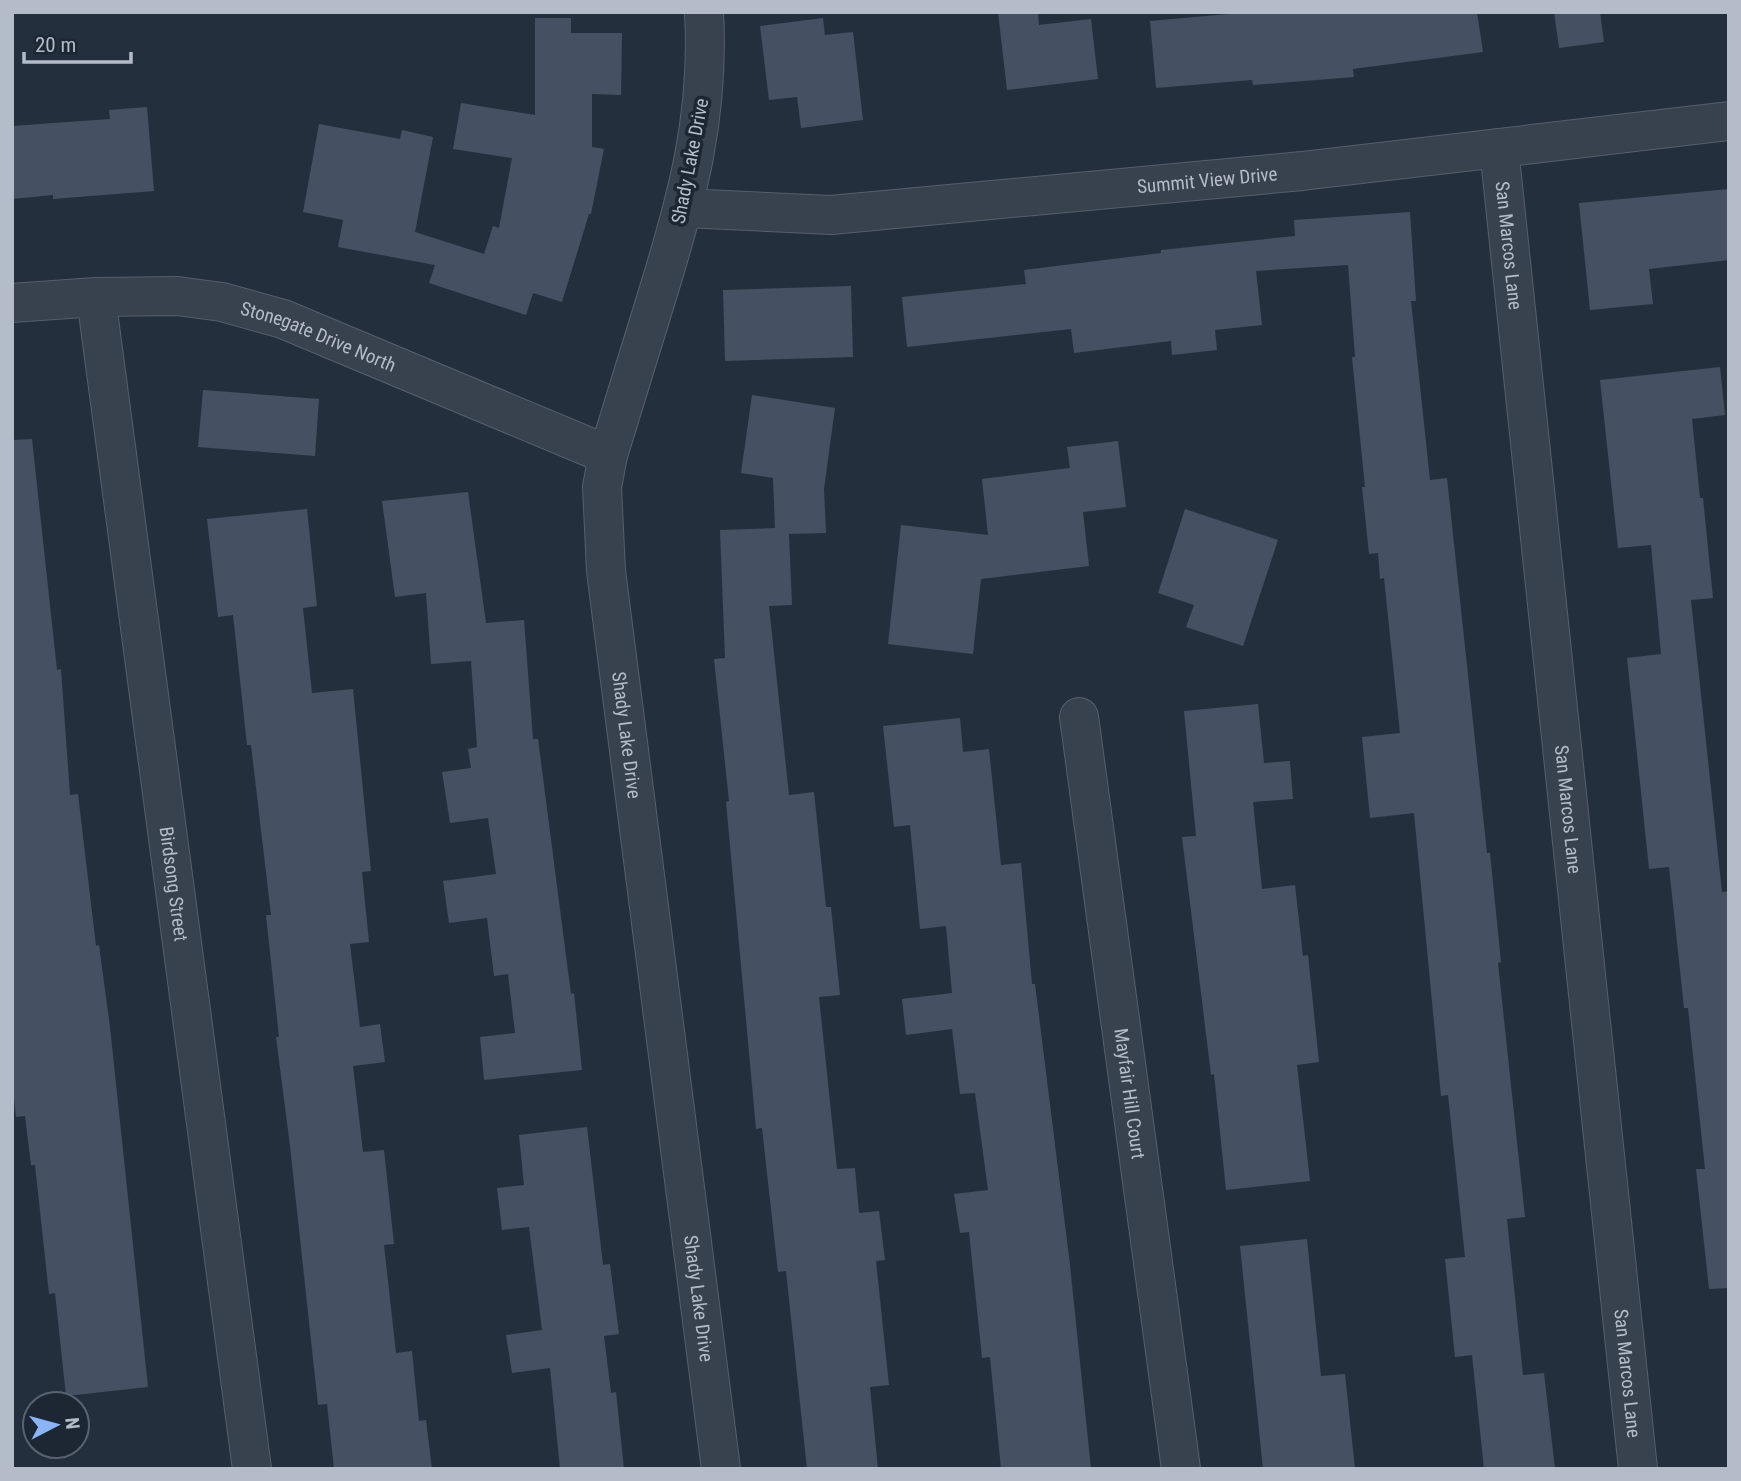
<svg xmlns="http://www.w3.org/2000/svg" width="1741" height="1481" font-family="'Roboto Condensed',sans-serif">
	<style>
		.building { fill: #455162 }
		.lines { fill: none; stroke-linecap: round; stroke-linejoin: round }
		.minor-casing { stroke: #565f6c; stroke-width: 40 }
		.minor { stroke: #38414e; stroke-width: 38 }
		.labels { text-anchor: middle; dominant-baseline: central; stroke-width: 7; stroke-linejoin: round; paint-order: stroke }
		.street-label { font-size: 19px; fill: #b4bcc9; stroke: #1d2633 }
	</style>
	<rect width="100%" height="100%" fill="#242f3e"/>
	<g class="building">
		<path d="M998 12H1038L1039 25 1091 19 1098 79 1007 90Z"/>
		<path d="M1251 12H1477L1483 52 1353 69 1354 77 1253 85 1252 80 1156 88 1150 21Z"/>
		<path d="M1554 12H1600L1604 42 1559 48Z"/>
		<path d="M535 18H571V33H622L621 95 592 94V147L604 149 591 214H589L562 302 533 293 526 315 429 283 435 265 338 247 343 220 303 212 319 124 400 139 402 130 433 137 415 232 484 254 493 226 499 228 512 158 453 149 461 103 535 115Z"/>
		<path d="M823 18 825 35 853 32 863 120 801 128 797 97 769 100 760 26Z"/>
		<path d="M147 107 154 191 53 199V195L12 199V126L110 119 109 110Z"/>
		<path d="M1729 189V260L1649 269 1653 304 1590 310 1579 203Z"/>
		<path d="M1410 212 1416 301H1411L1430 480 1447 478 1487 853H1490L1501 962 1498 963 1525 1217 1507 1219 1523 1375 1544 1373 1555 1469H1484L1472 1355 1455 1357 1445 1259 1465 1257 1448 1095 1441 1096 1414 813 1370 818 1362 737 1400 733 1384 578 1380 579 1378 553 1369 554 1362 487H1365L1352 357H1355L1348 265 1256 271 1262 325 1215 330 1217 350 1172 355 1171 341 1074 353 1071 329 907 347 902 297 1026 284 1024 270 1161 253V250L1295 236 1294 220Z"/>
		<path d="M851 286 853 357 725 361 723 290Z"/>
		<path d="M1720 367 1725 415 1692 419 1700 498H1703L1713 598 1691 600 1722 892 1729 891V1288L1709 1289 1696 1169H1705L1688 1008H1684L1669 867 1649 869 1627 658 1661 654 1651 545 1618 548 1600 380Z"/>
		<path d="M203 390 319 399 315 456 198 447Z"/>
		<path d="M752 395 835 408 824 489 826 533 789 534 792 605 769 606 789 795 814 792 826 907H831L840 995 819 997 837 1169 855 1168 859 1213 879 1211 885 1260 876 1261 889 1385 870 1387 878 1469H807L786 1271 778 1272 762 1128 756 1129 726 802 729 801 714 659 725 658 720 530 775 528 773 478 741 473Z"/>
		<path d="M32 439 57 670 61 669 70 795 78 794 96 946 99 945 110 1027 148 1387 66 1396 55 1293 49 1294 35 1165H31L25 1116 16 1117 12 1081V440Z"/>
		<path d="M1118 441 1126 507 1083 512 1089 566 981 579 973 654 888 644 901 525 988 535 982 479 1070 468 1067 447Z"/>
		<path d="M468 492 486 623 524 620 533 739H538L571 994 574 993 582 1070 484 1080 480 1037 515 1033 508 974 494 976 487 918 449 923 443 881 496 874 488 818 450 823 442 772 471 768 468 749 477 747 471 661 431 664 426 593 395 597 382 501Z"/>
		<path d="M307 509 317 606 303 608 312 693 353 689 371 871 362 872 369 942 350 944 360 1027 380 1024 385 1062 353 1066 363 1152 384 1150 394 1244 384 1245 396 1353 412 1351 419 1421 426 1420 432 1469H334L327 1404 318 1405 290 1146 276 1037H279L266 915H271L251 745H247L233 615 218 617 207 519Z"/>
		<path d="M1185 509 1278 540 1243 646 1186 627 1194 605 1158 593Z"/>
		<path d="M1258 704 1264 763 1290 761 1293 799 1253 802 1262 889 1295 885 1303 956 1308 955 1319 1062 1297 1065 1310 1181 1226 1190 1214 1074 1211 1075 1182 837 1196 836 1184 711Z"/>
		<path d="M960 718 963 752 989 749 1001 865 1021 863 1032 984H1035L1070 1265 1091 1469H1001L990 1357 982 1358 969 1232 960 1233 954 1194 988 1190 975 1093 960 1094 952 1029 906 1035 902 999 952 993 946 926 920 929 910 825 894 827 883 726Z"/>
		<path d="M587 1127 603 1265 610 1264 619 1334 604 1336 611 1393 616 1392 624 1469H560L550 1368 512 1373 506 1335 542 1330 529 1227 502 1230 497 1188 524 1185 519 1135Z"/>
		<path d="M1307 1239 1321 1376 1345 1374 1355 1469H1263L1240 1246Z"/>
	</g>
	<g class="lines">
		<defs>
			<g id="minor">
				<path id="s1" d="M704 12C710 115 687 199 657 296 641 349 624 402 608 455L602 487 606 571 721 1469"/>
				<path id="s2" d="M1499 148 1638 1469"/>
				<path id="s3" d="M684 208 831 215 1302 171 1729 121"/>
				<path id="s4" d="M96 297 252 1469"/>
				<path id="s5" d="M12 303 96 297 177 296 222 302 283 319 608 455"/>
				<path id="s6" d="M1079 717 1181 1469"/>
			</g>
		</defs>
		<use href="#minor" class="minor-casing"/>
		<use href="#minor" class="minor"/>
	</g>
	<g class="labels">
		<g class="street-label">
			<text transform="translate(690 161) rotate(-79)">Shady Lake Drive</text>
			<text stroke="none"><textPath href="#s3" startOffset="525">Summit View Drive</textPath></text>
			<text stroke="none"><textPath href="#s2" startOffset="98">San Marcos Lane</textPath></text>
			<text stroke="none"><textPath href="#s5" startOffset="313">Stonegate Drive North</textPath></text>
			<text stroke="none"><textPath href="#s1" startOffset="738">Shady Lake Drive</textPath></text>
			<text stroke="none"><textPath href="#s2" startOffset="665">San Marcos Lane</textPath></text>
			<text stroke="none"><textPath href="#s4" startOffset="592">Birdsong Street</textPath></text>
			<text stroke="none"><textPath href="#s6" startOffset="380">Mayfair Hill Court</textPath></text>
			<text stroke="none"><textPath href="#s1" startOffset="1306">Shady Lake Drive</textPath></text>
			<text stroke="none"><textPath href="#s2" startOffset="1232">San Marcos Lane</textPath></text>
		</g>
	</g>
	<rect width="1741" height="1481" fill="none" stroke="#b4bcc9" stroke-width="28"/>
	<g transform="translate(56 1425) rotate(84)"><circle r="33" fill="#1d2633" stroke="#59626f" stroke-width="2"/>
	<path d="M0-5L12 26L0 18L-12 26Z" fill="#8ab4f8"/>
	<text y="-10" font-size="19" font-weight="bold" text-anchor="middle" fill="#b4bcc9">N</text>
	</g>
	<path d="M24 52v10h107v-10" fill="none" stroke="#b4bcc9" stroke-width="3.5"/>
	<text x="35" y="52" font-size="21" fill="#b4bcc9" stroke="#1d2633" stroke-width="5" paint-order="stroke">20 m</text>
</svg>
